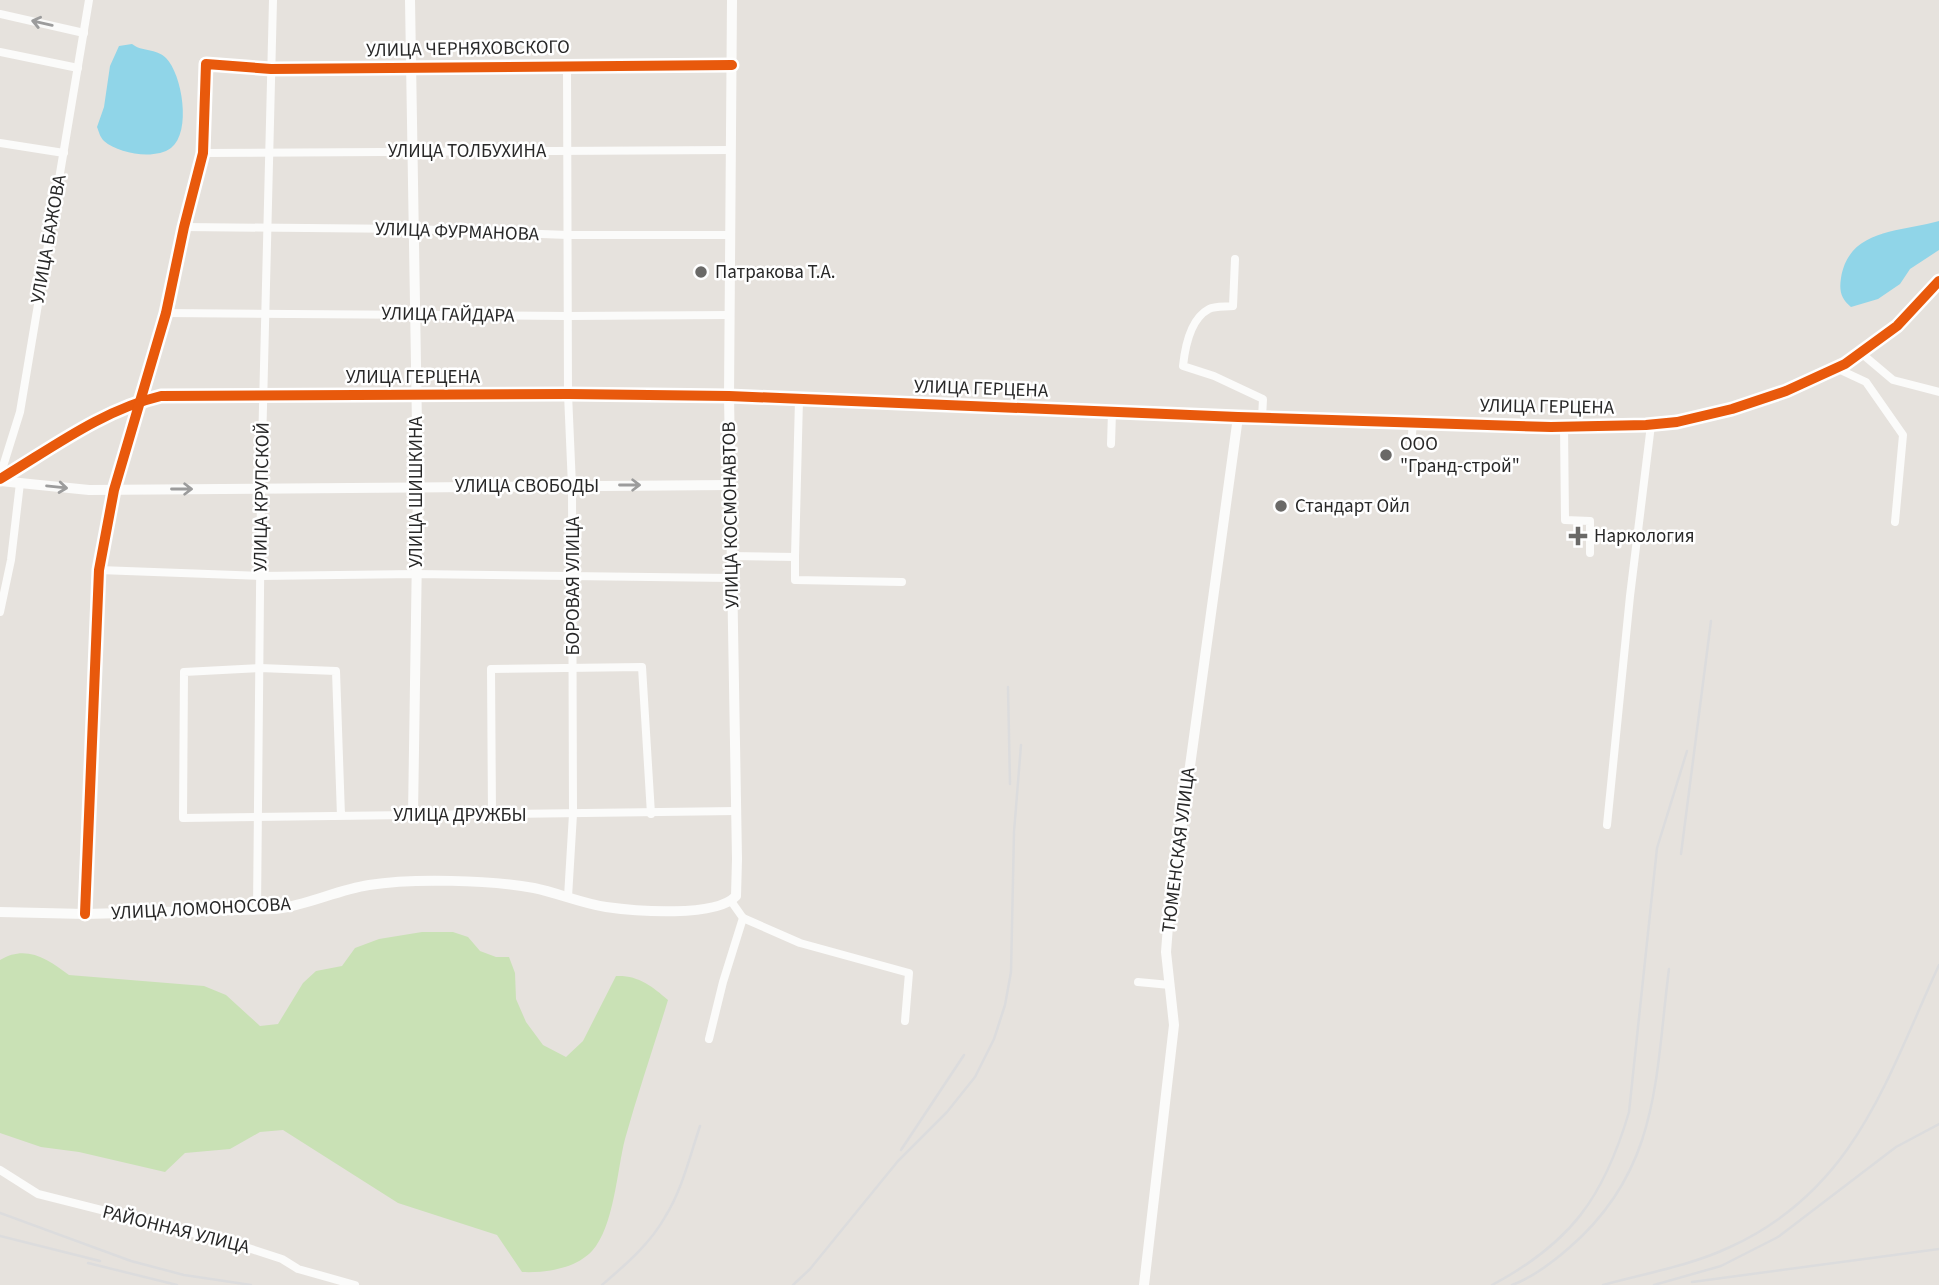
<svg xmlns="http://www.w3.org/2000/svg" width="1939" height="1285" font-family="'Source Sans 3',sans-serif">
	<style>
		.green { fill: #c9e1b5 }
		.water { fill: #90d5e8 }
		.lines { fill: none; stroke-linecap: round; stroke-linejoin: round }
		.street { stroke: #fbfbfa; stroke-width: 8 }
		.secondary { stroke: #fbfbfa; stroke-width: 10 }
		.rail { stroke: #dcdcdd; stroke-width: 2.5 }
		.cycleway-casing { stroke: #fff; stroke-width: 15 }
		.cycleway { stroke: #e8590c; stroke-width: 10 }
		.oneway { stroke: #9c9c9c }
		.poi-dot { fill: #6a6967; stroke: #fff; stroke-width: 2.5 }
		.labels { text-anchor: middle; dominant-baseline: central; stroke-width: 5; stroke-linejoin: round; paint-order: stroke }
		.street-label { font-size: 19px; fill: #282828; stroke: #fff }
		.poi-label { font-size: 19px; fill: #282828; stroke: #fff; text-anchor: start }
	</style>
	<rect width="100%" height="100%" fill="#e6e2dd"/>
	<path class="green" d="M422 932H453L468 937 480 951 496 957H509L515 973 516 999 526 1022 543 1045 566 1057 583 1041 616 976C638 975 652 986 668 1000 654 1046 638 1092 625 1139 617 1170 614 1227 592 1251 575 1269 545 1273 522 1272L497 1235 398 1203 283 1130 260 1132 230 1149 185 1153 165 1172 79 1152 41 1147 0 1133V960C26 944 48 959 69 975L204 986 226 995 260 1026 278 1024 303 983 316 971 342 966 355 948 379 939Z"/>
	<g class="water">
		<path d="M132 44C142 52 156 48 166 58 182 74 192 132 171 148 155 160 119 154 104 141 100 137 99 132 97 127L104 107 110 66 119 46Z"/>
		<path d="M1939 221V250L1910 269 1900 284 1878 299 1851 307C1841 299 1839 291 1841 278 1849 228 1901 232 1939 221Z"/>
	</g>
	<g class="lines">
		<g class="street">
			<path d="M0 14 84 33"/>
			<path d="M0 52 78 68"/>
			<path d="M567 66 568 394 572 486 573 814 568 897"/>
			<path d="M0 143 64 153"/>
			<path d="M203 153 731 150"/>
			<path d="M184 227 413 229 568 235H730"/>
			<path d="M1235 259 1233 306C1226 307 1215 306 1209 309 1190 319 1185 347 1183 366L1214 376 1263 399 1262 418"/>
			<path d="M166 313 568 316 730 315"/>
			<path d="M1861 353 1893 380 1939 392"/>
			<path d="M1836 368 1866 382 1903 435 1895 522"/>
			<path d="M1238 417 1551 427 1646 425 1677 422 1732 409 1786 391 1845 364 1897 326 1939 281"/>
			<path d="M1564 426 1565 520 1590 521V553"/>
			<path d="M1111 444 1112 412"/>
			<path d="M1411 446 1413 422"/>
			<path d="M0 476 20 412 89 0"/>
			<path d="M731 556 795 557 799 399"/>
			<path d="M795 557V580L902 582"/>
			<path d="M99 570 260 576 416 574 731 578"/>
			<path d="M0 612 11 560 20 483"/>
			<path d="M492 815 491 669 642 667 651 814"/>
			<path d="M341 816 336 671 260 668 184 672 183 818 736 811"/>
			<path d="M1607 825 1630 596 1651 425"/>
			<path d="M257 910 261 488 273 0"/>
			<path d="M85 914 99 570 114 490 166 313 184 227 203 153 206 64 271 69 732 65"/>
			<path d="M743 918 800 943 909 973 905 1021"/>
			<path d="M1138 982 1170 985"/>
			<path d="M709 1039 723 982 743 918 731 901"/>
			<path d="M0 1170 38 1194 236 1244 282 1259 298 1269 355 1285"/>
		</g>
		<g class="secondary">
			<path d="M410 0 418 487 413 815"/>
			<path d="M0 479C52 448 102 410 161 396L568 394 729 396 1238 417 1168 926 1166 952 1174 1025 1144 1285"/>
			<path d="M0 481 89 490 730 485"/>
			<path d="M0 912 85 914 276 909C308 905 337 890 369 885 412 878 490 880 534 888 558 893 581 903 606 907 634 911 716 918 736 896L737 859 729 396 732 0"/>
		</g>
		<g class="rail">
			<path d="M1008 687 1010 784"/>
			<path d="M1681 854 1711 621"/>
			<path d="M901 1150 964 1055"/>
			<path d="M0 1213 131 1261 184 1275 251 1285"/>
			<path d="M0 1236 100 1261"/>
			<path d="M88 1263 177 1285"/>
			<path d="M1692 1282 1939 1249"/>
			<path d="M602 1285C625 1265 650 1244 665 1217 682 1190 690 1156 700 1126"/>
			<path d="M793 1285 810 1269 898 1161 947 1112 975 1077 994 1039 1005 1005 1011 972 1014 832 1021 745"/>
			<path d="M1492 1285C1571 1243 1604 1197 1629 1112L1657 848 1687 751"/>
			<path d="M1512 1285C1534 1277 1553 1262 1570 1247 1660 1169 1655 1078 1669 969"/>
			<path d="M1603 1285C1646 1273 1690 1266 1730 1247 1855 1190 1886 1080 1939 965"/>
			<path d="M1654 1285 1721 1266 1778 1237 1896 1147 1939 1124"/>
		</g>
		<defs>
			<g id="cycleway">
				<path d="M0 479C52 448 102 410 161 396L568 394 729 396 1238 417 1551 427 1646 425 1677 422 1732 409 1786 391 1845 364 1897 326 1939 281"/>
				<path d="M85 914 99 570 114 490 166 313 184 227 203 153 206 64 271 69 732 65"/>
			</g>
		</defs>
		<use href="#cycleway" class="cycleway-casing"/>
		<use href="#cycleway" class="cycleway"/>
	</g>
	<defs><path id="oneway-shaft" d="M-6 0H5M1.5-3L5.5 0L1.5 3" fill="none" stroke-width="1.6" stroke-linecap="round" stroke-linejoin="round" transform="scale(1.75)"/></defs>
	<g class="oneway">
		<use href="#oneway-shaft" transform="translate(42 23) rotate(-167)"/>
		<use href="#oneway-shaft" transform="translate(630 485)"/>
		<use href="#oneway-shaft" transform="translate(57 487) rotate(6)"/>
		<use href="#oneway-shaft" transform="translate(182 489)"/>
	</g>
	<g class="poi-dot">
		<circle cx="701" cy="272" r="7"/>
		<circle cx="1386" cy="455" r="7"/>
		<circle cx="1281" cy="506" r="7"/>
		<path d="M1574.5 525.5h7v7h7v7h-7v7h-7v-7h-7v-7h7z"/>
	</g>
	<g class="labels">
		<g class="street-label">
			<text transform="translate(468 49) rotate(-1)">УЛИЦА ЧЕРНЯХОВСКОГО</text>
			<text x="467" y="151">УЛИЦА ТОЛБУХИНА</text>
			<text transform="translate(457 232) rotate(2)">УЛИЦА ФУРМАНОВА</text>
			<text transform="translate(49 239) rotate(-80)">УЛИЦА БАЖОВА</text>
			<text transform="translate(448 315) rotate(1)">УЛИЦА ГАЙДАРА</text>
			<text x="413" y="377">УЛИЦА ГЕРЦЕНА</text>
			<text transform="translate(981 389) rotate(2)">УЛИЦА ГЕРЦЕНА</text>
			<text transform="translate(1547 407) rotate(1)">УЛИЦА ГЕРЦЕНА</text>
			<text x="527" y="486">УЛИЦА СВОБОДЫ</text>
			<text transform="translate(416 492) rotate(-90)">УЛИЦА ШИШКИНА</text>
			<text transform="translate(262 497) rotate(-89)">УЛИЦА КРУПСКОЙ</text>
			<text transform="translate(731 515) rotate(-91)">УЛИЦА КОСМОНАВТОВ</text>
			<text transform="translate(573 586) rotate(-90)">БОРОВАЯ УЛИЦА</text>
			<text x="460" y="815">УЛИЦА ДРУЖБЫ</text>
			<text transform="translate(1179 850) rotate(-83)">ТЮМЕНСКАЯ УЛИЦА</text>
			<text transform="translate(201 909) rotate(-3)">УЛИЦА ЛОМОНОСОВА</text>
			<text transform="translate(176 1230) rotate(14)">РАЙОННАЯ УЛИЦА</text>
		</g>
		<g class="poi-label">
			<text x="715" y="272">Патракова Т.А.</text>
			<text x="1400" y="444">ООО<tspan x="1400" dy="22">"Гранд-строй"</tspan></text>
			<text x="1295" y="506">Стандарт Ойл</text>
			<text x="1594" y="536">Наркология</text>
		</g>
	</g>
</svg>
